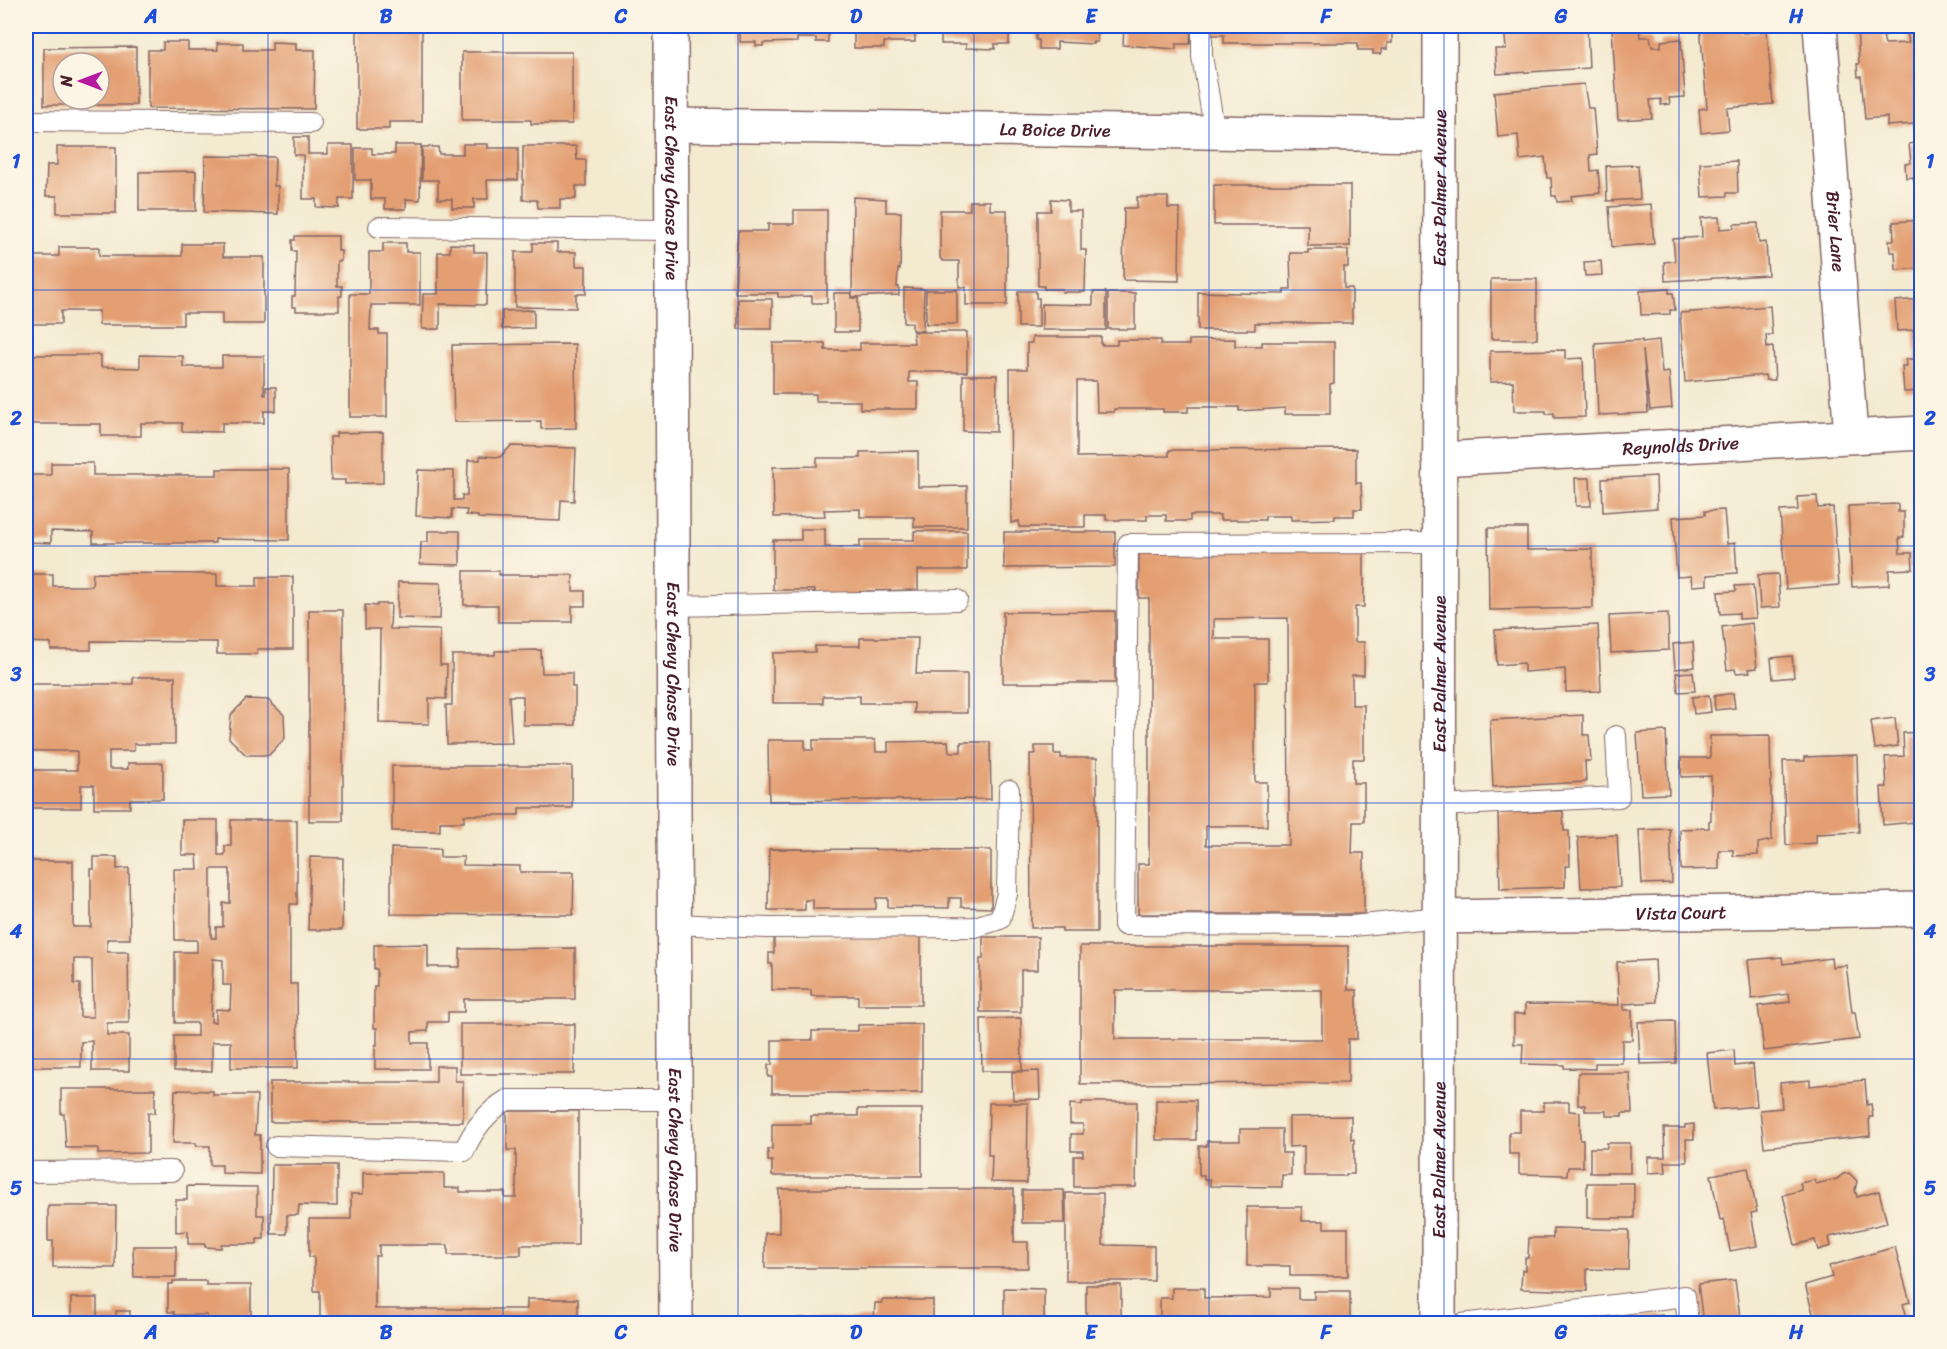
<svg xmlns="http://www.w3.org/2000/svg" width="1947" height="1349" font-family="Sriracha,sans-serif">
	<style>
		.building { fill: #e39f72; fill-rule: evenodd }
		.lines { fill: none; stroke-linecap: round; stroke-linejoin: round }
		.service-casing { stroke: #856665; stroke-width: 22 }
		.minor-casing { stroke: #856665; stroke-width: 36 }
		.tertiary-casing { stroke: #856665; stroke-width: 36 }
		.secondary-casing { stroke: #856665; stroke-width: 36 }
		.service { stroke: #fff; stroke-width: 20 }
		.minor { stroke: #fff; stroke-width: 33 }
		.tertiary { stroke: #fff; stroke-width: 33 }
		.secondary { stroke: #fff; stroke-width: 33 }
		.grid { fill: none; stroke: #1d4ed8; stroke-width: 1.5; stroke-opacity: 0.55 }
		.labels { text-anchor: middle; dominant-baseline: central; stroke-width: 5; stroke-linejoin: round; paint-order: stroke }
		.street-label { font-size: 18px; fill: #4a1f2b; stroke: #fcf5e5 }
		.neatline { fill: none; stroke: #1d4ed8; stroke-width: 2 }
		.grid-label { font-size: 20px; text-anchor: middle; font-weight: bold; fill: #1d4ed8 }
	</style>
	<rect width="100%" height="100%" fill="#fcf5e5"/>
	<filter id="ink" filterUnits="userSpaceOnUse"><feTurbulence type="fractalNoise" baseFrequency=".0167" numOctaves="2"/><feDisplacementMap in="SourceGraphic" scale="12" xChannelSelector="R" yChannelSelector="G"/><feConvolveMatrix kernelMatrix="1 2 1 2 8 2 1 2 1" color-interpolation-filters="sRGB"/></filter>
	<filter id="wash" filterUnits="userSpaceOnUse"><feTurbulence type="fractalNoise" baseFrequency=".008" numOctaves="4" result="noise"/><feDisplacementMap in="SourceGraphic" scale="24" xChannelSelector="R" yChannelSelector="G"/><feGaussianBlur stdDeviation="1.35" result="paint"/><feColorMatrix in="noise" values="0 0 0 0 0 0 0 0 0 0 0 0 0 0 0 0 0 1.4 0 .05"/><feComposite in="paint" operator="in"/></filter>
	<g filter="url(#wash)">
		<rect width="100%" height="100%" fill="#f3ead0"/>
		<g id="blocks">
			<g class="building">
				<path d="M357 26H422V122H389V129H357Z"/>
				<path d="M740 26H828V42H816V38H797V42L763 43V46H756V42H740Z"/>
				<path d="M854 26H915V42H884V48H854Z"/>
				<path d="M941 26H1009V44H995V49L966 48V44H941Z"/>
				<path d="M1036 26H1097V42H1093V44L1057 42V49H1039V40H1036Z"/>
				<path d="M1124 26H1191L1190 44H1176V49L1123 45Z"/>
				<path d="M1212 26H1392V43H1387V49H1381V54H1373V50H1358V43H1224V35H1212Z"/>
				<path d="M1504 26H1587L1589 68 1497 74 1495 49H1506Z"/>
				<path d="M1700 26H1742L1743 33 1767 31 1773 104 1727 108 1729 130 1701 133 1699 109 1707 108Z"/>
				<path d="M1857 26 1886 27 1887 35 1883 36 1885 44 1909 43 1906 26H1922V134L1915 135 1914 124 1887 126V117L1865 119 1861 76 1858 77 1857 64H1859Z"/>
				<path d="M1639 27 1640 37H1650L1652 47H1661V41L1681 39 1685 97 1669 98 1670 104 1661 105V99L1650 100 1652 118 1618 120 1612 29Z"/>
				<path d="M163 42H188V50H218L217 43H243V50H272V42L296 43V50H315L314 109 148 108V50H163Z"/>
				<path d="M136 47V105H44V48ZM63 63H99V99H63Z"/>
				<path d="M462 52H572V124H531V120H462Z"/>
				<path d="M1584 84 1588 108H1593L1597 154 1590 155 1591 171 1598 170 1600 193 1571 196 1572 201 1557 202 1556 196H1552L1551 178H1547L1545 157 1520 160 1518 135 1498 137 1494 92Z"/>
				<path d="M294 137H308V154H328V145H353V199H339V208L316 207V199H303V155H294Z"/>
				<path d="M1922 142V180L1914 181 1913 177 1906 178 1905 164 1911 163 1909 144Z"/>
				<path d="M463 144H488V148H518V180H487L488 199H474V208H452V199H438V180H422V147H438L439 154H463Z"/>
				<path d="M395 145H421L420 200 406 199V209H385V199H371V180H355V148H372V154H395Z"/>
				<path d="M523 146H576L577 160H586V186H576V199H560V208H538L537 200H523Z"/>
				<path d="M57 147H116V213H57V196H46L47 165H57Z"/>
				<path d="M205 156 275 157 274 186H278V214L204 212Z"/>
				<path d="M1737 161 1738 193H1727V196L1702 197 1700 163Z"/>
				<path d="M1638 165 1640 199 1607 201 1606 166Z"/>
				<path d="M196 171V211H139V172Z"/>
				<path d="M1214 185H1350V246H1308V225H1214Z"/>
				<path d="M853 197 886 199V212H901L900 269H898L897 287H899V295L852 297Z"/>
				<path d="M1137 197H1168V208H1180L1179 281 1123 280 1124 208H1137Z"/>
				<path d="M1051 199 1068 200V211H1081V250H1086L1085 292H1062V289H1044V286H1038V211H1051Z"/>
				<path d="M970 201H990V210H1007V305H966V287H959V261H943L940 258V210H970Z"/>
				<path d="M1651 204 1654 244 1612 247 1609 207Z"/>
				<path d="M794 210H827V303H812V296L778 297V293H735L738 231H768V224H794Z"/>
				<path d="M1719 217 1720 229 1734 228V224L1758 223 1759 243 1766 242 1768 275 1665 281 1664 262 1675 261 1673 239 1702 237 1701 218Z"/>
				<path d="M1922 220V268L1896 270 1895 252H1890L1889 240H1894L1893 222Z"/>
				<path d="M295 236H338V251H341V261H337V286H342V296H339V311H296V307H292V296H295L296 251H292V240H295Z"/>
				<path d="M383 243H406V252H420V305H371L370 330H379V334H387V417H350V294H369V252H383Z"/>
				<path d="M533 243H557V252H576V266H586V294H576V308L515 307V252H533Z"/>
				<path d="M182 244H223V257H264V324H222V313H183V325H99V311H61V324H26V256H59V247H99V256H182Z"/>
				<path d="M450 244 474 245V252H487L486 305 440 304V329H422L423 294H438V252H450Z"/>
				<path d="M1308 250H1348V267H1344V288H1352V323H1255V330H1198V292L1284 294V289H1291L1290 253H1308Z"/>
				<path d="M1601 261 1602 275 1585 276 1584 262Z"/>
				<rect x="1491" y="279" width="46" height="60"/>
				<path d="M904 288 924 289 923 331 912 330V323H904Z"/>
				<path d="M1669 289V293H1673L1675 310H1670V314L1641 315 1640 291Z"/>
				<rect x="926" y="290" width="31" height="34"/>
				<path d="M1018 291H1036V298H1039V327H1018Z"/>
				<path d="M1093 292H1106V330H1042V304L1093 305Z"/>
				<path d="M834 293H851V298H858V332H834Z"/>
				<rect x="1108" y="293" width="27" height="36"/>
				<rect x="738" y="299" width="34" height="30"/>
				<path d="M1922 299V391L1904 392 1902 366H1907L1906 359H1916L1914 330 1897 331 1895 301Z"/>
				<path d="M1770 306 1772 335H1766L1767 348 1773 347 1775 380H1766L1765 375 1685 382 1680 313Z"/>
				<path d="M534 310V328L502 329V311Z"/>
				<path d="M913 332H967V372H909V382H918V409H860V401H816V394H773V343H825V350H860V343H914Z"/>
				<path d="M1032 337H1101V345H1117V340H1161V345H1189V340L1235 339V346H1262V342H1334V383L1330 384V414H1285V408L1239 411V407H1188V412H1163V409H1114V412H1097L1096 381H1077V457L1169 456V450L1356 449V483H1361L1362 509H1354V516H1335V519L1291 520V516H1265V520H1220V515H1190V521H1166V515H1147V520H1106V515H1085V527H1019V521L1011 523 1010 369H1027V343H1032Z"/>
				<path d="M1642 340V342L1659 340 1662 373 1669 372 1672 408 1650 410 1643 350 1648 413 1598 415 1595 343Z"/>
				<path d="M575 344 576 428 541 429V421L454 422 452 345Z"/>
				<path d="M1565 350V359L1583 358 1585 417 1554 418V413L1546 414V411H1514L1513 381 1490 382V351Z"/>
				<path d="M26 355H101V367L140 368V355L183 356V367H222V356H264V395H266V387H276V411H264V423H222V432L182 431V423H141V436H101V424H26Z"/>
				<path d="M963 375H997L996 432 963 431Z"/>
				<path d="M383 432V483L345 484V480H331L330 437H336V433Z"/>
				<path d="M511 446 576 448 574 501 561 500 560 521 478 518V516L466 515 467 510 452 509V518L416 516 418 470 454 471V500H462V495L467 496 468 460H480V456L500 457Z"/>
				<path d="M918 451V487L967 486V527H914V517H860V509L824 510 825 516 774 517 773 467 817 466V458H860V452Z"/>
				<path d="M51 463H93V475H217V469H289V540L215 539V543H93V532L51 531V543L26 542V475H51Z"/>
				<path d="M1656 476 1657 508 1603 512 1602 479Z"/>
				<path d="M1575 478H1590L1591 506H1576Z"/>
				<path d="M1817 496 1818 508 1833 507 1839 585 1786 589 1780 511 1798 510 1797 497Z"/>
				<path d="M1898 504V512H1904V537L1899 538 1900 553H1912L1913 569 1889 570V585L1852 587 1848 506Z"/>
				<path d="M1724 510 1727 544 1735 543 1737 573 1707 575V585L1692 586 1691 576 1677 577 1673 517 1705 515V511Z"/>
				<path d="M1488 528H1527V550L1592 549 1593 608 1489 610Z"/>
				<path d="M801 529H825V547H860V540H914V531H967V570H918V590L867 591 860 597H815V590H773V540H801Z"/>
				<path d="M428 531H460V565L420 564 421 542H428Z"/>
				<path d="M1004 532H1115V567L1004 568Z"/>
				<path d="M1139 549H1364V607H1355V642H1364V675H1352V705H1364V759H1353V783H1364V822H1353L1352 853H1364V914H1138V864H1149V598H1139ZM1288 618 1289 845H1206V826H1267V782H1255V682H1268V639H1214V619Z"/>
				<path d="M464 571H499V575H573V591H585V606H572V622H498V605H464Z"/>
				<path d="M93 573 217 574V586H257V577H293V649H257V654H217V642L91 641V650H51V643L26 642V574H53V586H92Z"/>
				<path d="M1778 574 1780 607 1760 608 1758 575Z"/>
				<path d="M398 582 441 583 440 619 397 618Z"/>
				<path d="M1753 585 1756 618 1739 619V613L1720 614 1718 592 1736 591 1735 586Z"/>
				<path d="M377 604H391L390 629 440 630V665H447L446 699 429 698V724L379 723 380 629H365V605L377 606Z"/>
				<rect x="309" y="610" width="34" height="211"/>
				<path d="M1115 611V683H1003V612Z"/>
				<path d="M1668 613 1669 650 1611 653 1609 616Z"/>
				<path d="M1752 623 1757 668 1749 669 1750 672 1736 673 1735 669 1727 670 1722 627Z"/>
				<path d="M1598 625 1601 691 1566 692 1565 669 1524 672V663L1497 665 1495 630Z"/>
				<path d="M860 638H918L916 674H967V713H914V703H860V696H823V703H773V653L815 652V646H860Z"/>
				<path d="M1693 642 1695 667 1675 669 1673 644Z"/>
				<path d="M541 650 542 673H572V687H575V725H523V696H509L512 743 447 744 446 705H452V655H495V651Z"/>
				<path d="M1792 656 1794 677 1773 679 1771 658Z"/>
				<path d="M1693 672 1695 691 1678 692 1676 673Z"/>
				<path d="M133 677H175V744H134V751H109V769H128V763H163V799H130V808H94V785H81V808H26V770H77V751H26V684H133Z"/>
				<path d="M1733 693 1735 708 1715 710 1714 696Z"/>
				<path d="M1709 695 1711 712 1694 714 1692 697Z"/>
				<path d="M246 699 268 700 284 715 285 738 269 755H246L229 738 231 715Z"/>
				<path d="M1583 715V735H1589L1591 761H1585L1586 782 1493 787 1490 720Z"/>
				<path d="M1895 718 1898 746 1875 749 1871 721Z"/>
				<path d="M1666 731 1669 794 1641 795 1637 733Z"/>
				<path d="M1922 732V832H1916L1915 822 1883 825 1881 787H1887L1885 757 1904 756 1903 733Z"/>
				<path d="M1770 735 1772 840 1758 843V855L1733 856V850H1719V869L1681 870 1680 829 1709 828V821L1711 820V776L1681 777V758H1710V736Z"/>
				<path d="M768 740H805V750H813V740H875L876 752H888V742L948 741 949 752H961V742H990L991 799 769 801Z"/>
				<path d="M1035 746H1054V754H1061V758H1097V932H1062V928H1031L1030 754H1035Z"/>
				<path d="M1857 755 1859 832 1816 834V843L1786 845 1783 761H1805L1804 757Z"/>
				<path d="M392 766H572V808H519V815H464V822H440V831H392Z"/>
				<path d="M1563 811 1564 831H1569L1570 866H1565V887L1500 889 1498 813Z"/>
				<path d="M182 820H218V855H225V846H231V820H297V904H290V984H297L298 1068H231V1042H212V1071H174V1036H197V1023H175V952H197V940H175L174 869H198L197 855H182ZM211 869H230V903H223V927H216V938H211ZM213 959 223 960V985H231L230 1010 216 1009V1022H211Z"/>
				<path d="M1670 829 1672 883 1642 884 1639 830Z"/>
				<path d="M1617 835 1620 887 1581 888 1578 837Z"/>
				<path d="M391 848 440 849V857H464L463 865 520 866V872H574L573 915 391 914Z"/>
				<path d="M769 849 991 850V908L961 907V898H949V908L888 907V898H876V909H813V900H805V910H768Z"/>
				<path d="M94 857H117V869L129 868 130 939H107V952H128L129 1023H107V1035H129V1071H92V1041L81 1042V1067H26V861H73V927H91V869H94ZM74 959H92L93 1017H80V984H74Z"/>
				<path d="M310 857 343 858 342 930H308Z"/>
				<path d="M774 937H921V1005H858V996H811V990H772V964H769V953H774Z"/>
				<path d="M983 937H1038V970H1021V1012H980V959H983Z"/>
				<path d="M428 944V967H460V949L575 948V999H464V1012H448V1022H428V1031L412 1032V1043H428V1069H375V1045H377V1028H374V986H377V969H374V945Z"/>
				<path d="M1080 946H1348V990H1357V1039H1348V1083L1080 1084ZM1115 990H1322V1039H1115Z"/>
				<path d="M1782 957 1783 964 1831 958 1832 967 1846 965 1852 1012H1855L1859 1039 1764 1051 1758 1006 1790 1002 1789 994 1752 999 1748 960Z"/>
				<path d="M1655 960 1657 1002 1624 1004V1010H1632V1040H1622V1063H1595V1069L1564 1068V1065L1522 1064 1523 1044H1514V1014H1525V1004L1619 1005 1617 962Z"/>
				<path d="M1021 1018 1022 1071H982L981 1019Z"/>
				<path d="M1675 1021 1676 1063 1640 1064 1638 1022Z"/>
				<path d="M460 1024H575L574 1074H460Z"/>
				<path d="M922 1024V1093H772V1077H768V1065H772V1040H812V1031H858V1025Z"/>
				<path d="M1734 1050 1735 1066 1753 1064 1757 1106 1713 1110 1707 1053Z"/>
				<path d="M436 1066H455V1081H463V1122H270V1082H436Z"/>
				<path d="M1039 1071 1040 1099 1013 1100 1012 1072Z"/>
				<path d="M1578 1073H1630L1632 1113H1622V1116H1606V1111H1585V1105H1578Z"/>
				<path d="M1810 1080V1086L1865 1080 1867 1105 1871 1104 1873 1117H1869L1870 1136 1764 1147 1760 1110 1782 1108 1780 1083Z"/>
				<path d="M61 1089H155V1113H148V1153L98 1154V1148H66L64 1114H61Z"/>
				<path d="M175 1090 213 1091V1095H257L255 1135H260V1174L222 1173V1165H210V1146H196V1143H173Z"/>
				<rect x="1156" y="1100" width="40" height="40"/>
				<path d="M1082 1102H1137L1136 1187H1074V1156H1083V1151H1071V1134H1083V1124H1070V1104L1082 1105Z"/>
				<path d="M1544 1102H1569V1111L1580 1112V1140H1583V1167H1568L1567 1175 1519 1174V1154H1509V1132H1520V1111H1544Z"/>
				<path d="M989 1103H1028L1027 1183 991 1182 992 1155H988Z"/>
				<path d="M858 1109H922V1176H772V1161H768V1149H772V1124H811V1116H858Z"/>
				<path d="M507 1111H578V1245H521V1255H448V1245H379V1256H375V1309H527V1299H578V1324H320V1291H314V1257H309V1219H351V1194H363V1173H444V1188H460V1192H505V1198H516V1150H507Z"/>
				<path d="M1351 1116V1139H1354V1174H1346V1176H1304V1146L1289 1147V1117Z"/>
				<path d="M1694 1124V1139H1686L1687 1162H1665L1666 1172 1648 1173V1157H1665L1664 1128H1685V1125Z"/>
				<path d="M1240 1129H1282V1153H1291V1175H1282V1187L1210 1186V1180H1204V1175H1199V1146H1207V1141H1240Z"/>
				<path d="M1607 1143H1630V1173H1590V1148H1607Z"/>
				<path d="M272 1165H337V1206L299 1205 298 1215H287V1234H271Z"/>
				<path d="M1748 1168 1757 1212 1751 1213 1757 1246 1730 1251 1724 1219 1720 1220 1711 1175Z"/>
				<path d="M1849 1173 1857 1181 1855 1190 1857 1197 1879 1191 1887 1223 1829 1237 1831 1246 1818 1250 1815 1240 1795 1245 1783 1195 1802 1190 1800 1183 1814 1180 1816 1184 1837 1179 1843 1174Z"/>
				<rect x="1587" y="1183" width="47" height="35"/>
				<path d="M187 1186 257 1187V1215H264V1239H257V1244H221V1248L205 1247V1244H188V1231L176 1232V1200H187Z"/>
				<path d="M779 1189H1014V1242H1028V1268H765V1233H779Z"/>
				<path d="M1022 1190H1064L1065 1223H1022Z"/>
				<path d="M1066 1193H1103V1245L1154 1246V1281H1066Z"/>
				<path d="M48 1206H116L115 1268 53 1267V1241H48Z"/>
				<path d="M1247 1207H1302V1221H1324V1228H1348V1276H1290V1266H1247Z"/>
				<path d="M1553 1228 1629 1230 1628 1270 1587 1269V1291L1521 1289 1522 1270H1525V1258H1528L1529 1238H1553Z"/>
				<path d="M133 1246H176V1277H134Z"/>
				<path d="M1895 1247 1910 1302 1903 1304 1908 1320 1897 1324H1816L1805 1285 1832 1277 1829 1266Z"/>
				<path d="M1735 1280 1741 1324H1703L1698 1284Z"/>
				<path d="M173 1281H206V1285H251V1319H207V1315H174V1312H168V1284H173Z"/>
				<rect x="1086" y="1285" width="35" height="39"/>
				<path d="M1004 1288 1044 1289V1322L1004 1321Z"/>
				<path d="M1172 1288H1204V1298L1271 1297V1288H1298V1299H1314V1291H1350V1324H1160V1298H1172Z"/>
				<path d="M71 1298H97V1317H116V1311H130V1324H71Z"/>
				<path d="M882 1300H933V1324H796L797 1318H874L875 1303H882Z"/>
				<path d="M1662 1315 1663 1324H1610L1609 1320Z"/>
			</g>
		</g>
	</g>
	<g filter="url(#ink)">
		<use href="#blocks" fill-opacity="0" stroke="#856665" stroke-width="1.5"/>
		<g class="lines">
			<defs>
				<g id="service">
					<path d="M1202 26V56L1215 133"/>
					<path d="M26 121 311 123"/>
					<path d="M379 227 671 230"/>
					<path d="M673 606 957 600"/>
					<path d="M1439 806 1619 797 1616 736"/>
					<path d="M1439 917 1353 926 1124 925 1128 544 1439 543"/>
					<path d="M674 924 767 928 975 927 1000 919 1007 894 1009 790"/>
					<path d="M276 1146 464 1151C473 1130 487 1112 507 1100H675"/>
					<path d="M26 1172 172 1171"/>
					<path d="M1462 1324 1685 1296 1688 1324"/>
				</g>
				<g id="minor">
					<path id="s1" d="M1820 26 1851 436"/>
					<path id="s2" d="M671 125 1440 135"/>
					<path id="s3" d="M1439 459 1922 433"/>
					<path id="s4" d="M1439 917 1922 909"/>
				</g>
				<g id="tertiary">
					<path id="s5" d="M1439 1324 1440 26"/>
				</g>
				<g id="secondary">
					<path id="s6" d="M671 26 676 1324"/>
				</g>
			</defs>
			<use href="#service" class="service-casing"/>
			<use href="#minor" class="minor-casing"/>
			<use href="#tertiary" class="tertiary-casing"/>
			<use href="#secondary" class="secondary-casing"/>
			<use href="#service" class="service"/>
			<use href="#minor" class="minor"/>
			<use href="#tertiary" class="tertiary"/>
			<use href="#secondary" class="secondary"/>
		</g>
	</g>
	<path class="grid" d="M268 26V1324M503 26V1324M738 26V1324M974 26V1324M1209 26V1324M1444 26V1324M1679 26V1324M26 290H1922M26 546H1922M26 803H1922M26 1059H1922"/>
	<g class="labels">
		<g class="street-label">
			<text stroke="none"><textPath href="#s2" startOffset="384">La Boice Drive</textPath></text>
			<text stroke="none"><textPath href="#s6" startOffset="162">East Chevy Chase Drive</textPath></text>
			<text stroke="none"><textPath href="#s5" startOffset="1136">East Palmer Avenue</textPath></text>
			<text stroke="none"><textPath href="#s1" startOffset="206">Brier Lane</textPath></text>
			<text stroke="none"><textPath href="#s3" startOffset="242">Reynolds Drive</textPath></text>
			<text stroke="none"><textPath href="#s6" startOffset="648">East Chevy Chase Drive</textPath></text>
			<text stroke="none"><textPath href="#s5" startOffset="650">East Palmer Avenue</textPath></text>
			<text stroke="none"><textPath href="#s4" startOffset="242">Vista Court</textPath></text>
			<text stroke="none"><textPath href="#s6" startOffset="1134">East Chevy Chase Drive</textPath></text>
			<text stroke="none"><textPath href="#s5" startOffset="164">East Palmer Avenue</textPath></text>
		</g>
	</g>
	<rect width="1947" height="1349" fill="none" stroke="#fcf5e5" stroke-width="66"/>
	<g transform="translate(81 81) rotate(270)"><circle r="28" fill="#fcf5e5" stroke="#b59f9b" stroke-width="1.5"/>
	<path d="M0-4.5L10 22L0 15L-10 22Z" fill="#b5179e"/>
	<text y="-9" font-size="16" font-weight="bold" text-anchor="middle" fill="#4a1f2b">N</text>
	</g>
	<rect x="33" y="33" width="1881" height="1283" class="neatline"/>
	<g class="grid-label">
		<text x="151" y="23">A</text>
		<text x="386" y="23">B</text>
		<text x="621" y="23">C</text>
		<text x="856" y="23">D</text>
		<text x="1091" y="23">E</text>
		<text x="1326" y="23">F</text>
		<text x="1561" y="23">G</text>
		<text x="1796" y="23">H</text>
		<text x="16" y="168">1</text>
		<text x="1930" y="168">1</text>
		<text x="16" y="425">2</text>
		<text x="1930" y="425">2</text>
		<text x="16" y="681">3</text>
		<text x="1930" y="681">3</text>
		<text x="16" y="938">4</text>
		<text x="1930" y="938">4</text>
		<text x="16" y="1195">5</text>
		<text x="1930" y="1195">5</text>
		<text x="151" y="1339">A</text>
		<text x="386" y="1339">B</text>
		<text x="621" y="1339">C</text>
		<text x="856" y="1339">D</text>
		<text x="1091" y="1339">E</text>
		<text x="1326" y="1339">F</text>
		<text x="1561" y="1339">G</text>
		<text x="1796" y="1339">H</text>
	</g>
</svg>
